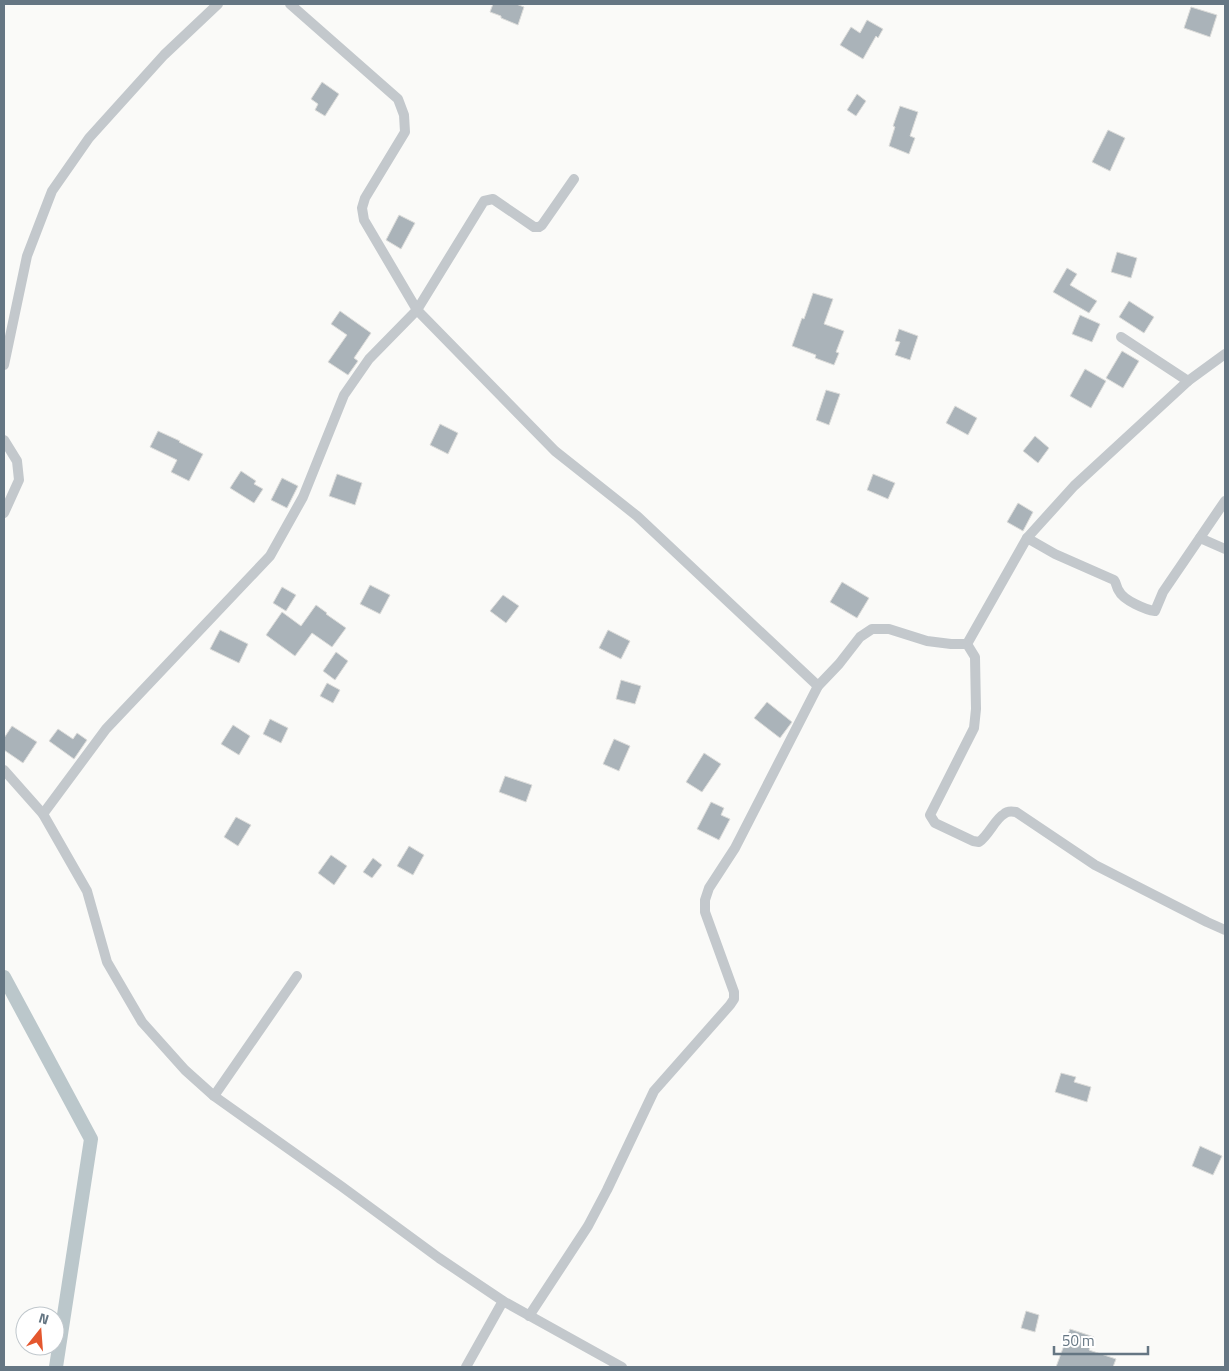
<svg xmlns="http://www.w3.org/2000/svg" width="1229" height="1371" font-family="'Titillium Web',sans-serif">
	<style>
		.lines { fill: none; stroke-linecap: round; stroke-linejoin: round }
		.canal { stroke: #bbc7cb; stroke-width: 14 }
		.building { fill: #aab3b9; stroke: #dcdcda }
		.street { stroke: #c3c8cc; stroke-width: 10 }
	</style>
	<rect width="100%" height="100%" fill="#fafaf8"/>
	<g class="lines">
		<path class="canal" d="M4 977 91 1139 56 1367"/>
	</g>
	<g class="building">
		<path d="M493 4H516L524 7 518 25 501 18V16L490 12Z"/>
		<path d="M1191 7 1217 15 1210 37 1184 28Z"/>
		<path d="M867 20 883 29 878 38 876 36 863 59 840 45 851 27 860 33Z"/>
		<path d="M322 82 339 94 325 116 315 110 318 104 311 99Z"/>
		<path d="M857 94 866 101 856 116 847 110Z"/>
		<path d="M900 106 918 112 910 136 915 138 909 154 889 146 895 127 893 126Z"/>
		<path d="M1108 130 1125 138 1110 171 1092 162Z"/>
		<path d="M399 215 415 223 401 249 386 240Z"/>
		<path d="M1117 252 1137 258 1131 278 1111 272Z"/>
		<path d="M1067 268 1077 274 1070 285 1097 301 1089 313 1053 292Z"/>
		<path d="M813 293 833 299 824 324 844 331 836 352 839 353 834 365 815 358 816 355 792 346 802 318 804 319Z"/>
		<path d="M1129 301 1154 317 1144 333 1119 317Z"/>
		<path d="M340 311 371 333 354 358 358 361 348 375 328 362 347 335 331 324Z"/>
		<path d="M1080 315 1100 324 1092 342 1072 334Z"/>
		<path d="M899 329 918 336 910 360 895 355 900 342 895 341Z"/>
		<path d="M1122 351 1139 361 1123 388 1106 378Z"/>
		<path d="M1085 369 1106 381 1091 408 1070 396Z"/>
		<path d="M826 390 840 394 829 425 816 420Z"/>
		<path d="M955 406 977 418 968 435 946 423Z"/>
		<path d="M440 424 458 433 448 454 430 445Z"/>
		<path d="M158 431 180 441 179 442 203 454 189 481 171 472 177 460 150 447Z"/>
		<path d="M1035 436 1049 448 1038 463 1023 451Z"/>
		<path d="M241 471 256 481 254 484 263 489 254 503 230 488Z"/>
		<path d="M337 474 362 483 355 505 329 496Z"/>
		<path d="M873 474 895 483 888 499 867 490Z"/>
		<path d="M282 478 298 486 287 508 271 500Z"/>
		<path d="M1018 503 1033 512 1023 531 1007 522Z"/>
		<path d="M842 582 869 598 857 618 830 602Z"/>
		<path d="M370 585 390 595 380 614 360 604Z"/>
		<path d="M282 587 296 595 286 611 273 603Z"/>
		<path d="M503 595 519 606 506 623 490 611Z"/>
		<path d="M316 605 327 613 326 614 346 628 332 647 312 633 295 656 266 635 282 612 301 626Z"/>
		<path d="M220 630 248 644 239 663 210 649Z"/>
		<path d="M608 630 630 641 621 659 599 648Z"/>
		<path d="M336 652 348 661 335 680 323 671Z"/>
		<path d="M621 680 641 686 635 704 616 699Z"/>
		<path d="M327 683 340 690 333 703 320 696Z"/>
		<path d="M767 702 792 722 780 738 754 718Z"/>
		<path d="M270 719 288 728 281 743 263 734Z"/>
		<path d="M233 725 250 736 239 755 221 744Z"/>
		<path d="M12 726 37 742 23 763 4 750V738Z"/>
		<path d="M58 729 73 739 77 733 87 740 74 759 49 741Z"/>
		<path d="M614 739 630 746 619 771 603 764Z"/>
		<path d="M704 753 721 764 702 792 686 782Z"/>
		<path d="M505 776 532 785 526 802 499 792Z"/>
		<path d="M711 802 724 808 721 815 730 819 719 840 697 829Z"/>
		<path d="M236 817 251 825 238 846 224 837Z"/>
		<path d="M409 846 424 855 413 875 397 866Z"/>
		<path d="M331 855 347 866 334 885 318 873Z"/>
		<path d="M373 858 382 865 372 878 363 872Z"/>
		<path d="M1061 1073 1076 1077 1074 1082 1091 1087 1087 1102 1055 1092Z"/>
		<path d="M1200 1146 1222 1156 1213 1175 1192 1166Z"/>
		<path d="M1026 1311 1039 1315 1035 1332 1021 1328Z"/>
		<path d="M1070 1329 1094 1337 1089 1350 1116 1359 1113 1367H1056Z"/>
	</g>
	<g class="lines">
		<g class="street">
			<path d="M574 179 542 225 539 227H534L493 199 484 201 417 310 555 451 637 516 818 686"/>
			<path d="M1121 337 1188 381"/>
			<path d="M1225 354 1188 381 1074 486 1027 538 967 644 975 657 976 709 974 728 930 815 935 823 973 841 979 842C989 835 995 819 1004 814 1007 811 1011 811 1016 812L1095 865 1207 922 1225 930"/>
			<path d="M4 365 27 256 52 191 89 138 164 55 218 4"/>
			<path d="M4 440 17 461 19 480 4 513"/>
			<path d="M1027 538 1055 554 1114 580C1117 584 1116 587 1119 591 1123 600 1146 610 1155 611L1163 592 1225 501"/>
			<path d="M1200 538 1225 549"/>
			<path d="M4 770 43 814 87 891 107 962 142 1022 185 1070 214 1096 341 1186 439 1258 503 1301 622 1367"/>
			<path d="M43 814 106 729 270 556 303 497 344 395 369 359 417 310 364 220 362 208 365 198 405 132 404 115 398 99 290 4"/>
			<path d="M214 1096 297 976"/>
			<path d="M529 1316 588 1226 607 1190 654 1091 730 1005 734 999V992L705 912V900L709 888 735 848 818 686 839 664 860 637 872 629H889L927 641 951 644H967"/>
			<path d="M466 1367 503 1301"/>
		</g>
	</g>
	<rect width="1229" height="1371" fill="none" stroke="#657683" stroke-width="10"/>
	<g transform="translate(40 1331) rotate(17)"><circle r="24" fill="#ffffff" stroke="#c1c8cd"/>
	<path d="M0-4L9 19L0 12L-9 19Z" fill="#e4572e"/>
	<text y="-8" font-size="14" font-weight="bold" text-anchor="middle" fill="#657683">N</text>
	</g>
	<path d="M1054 1346v8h94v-8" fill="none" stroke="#657683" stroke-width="2.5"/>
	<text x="1062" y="1346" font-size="15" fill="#657683" stroke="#ffffff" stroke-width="4" paint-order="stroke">50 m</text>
</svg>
